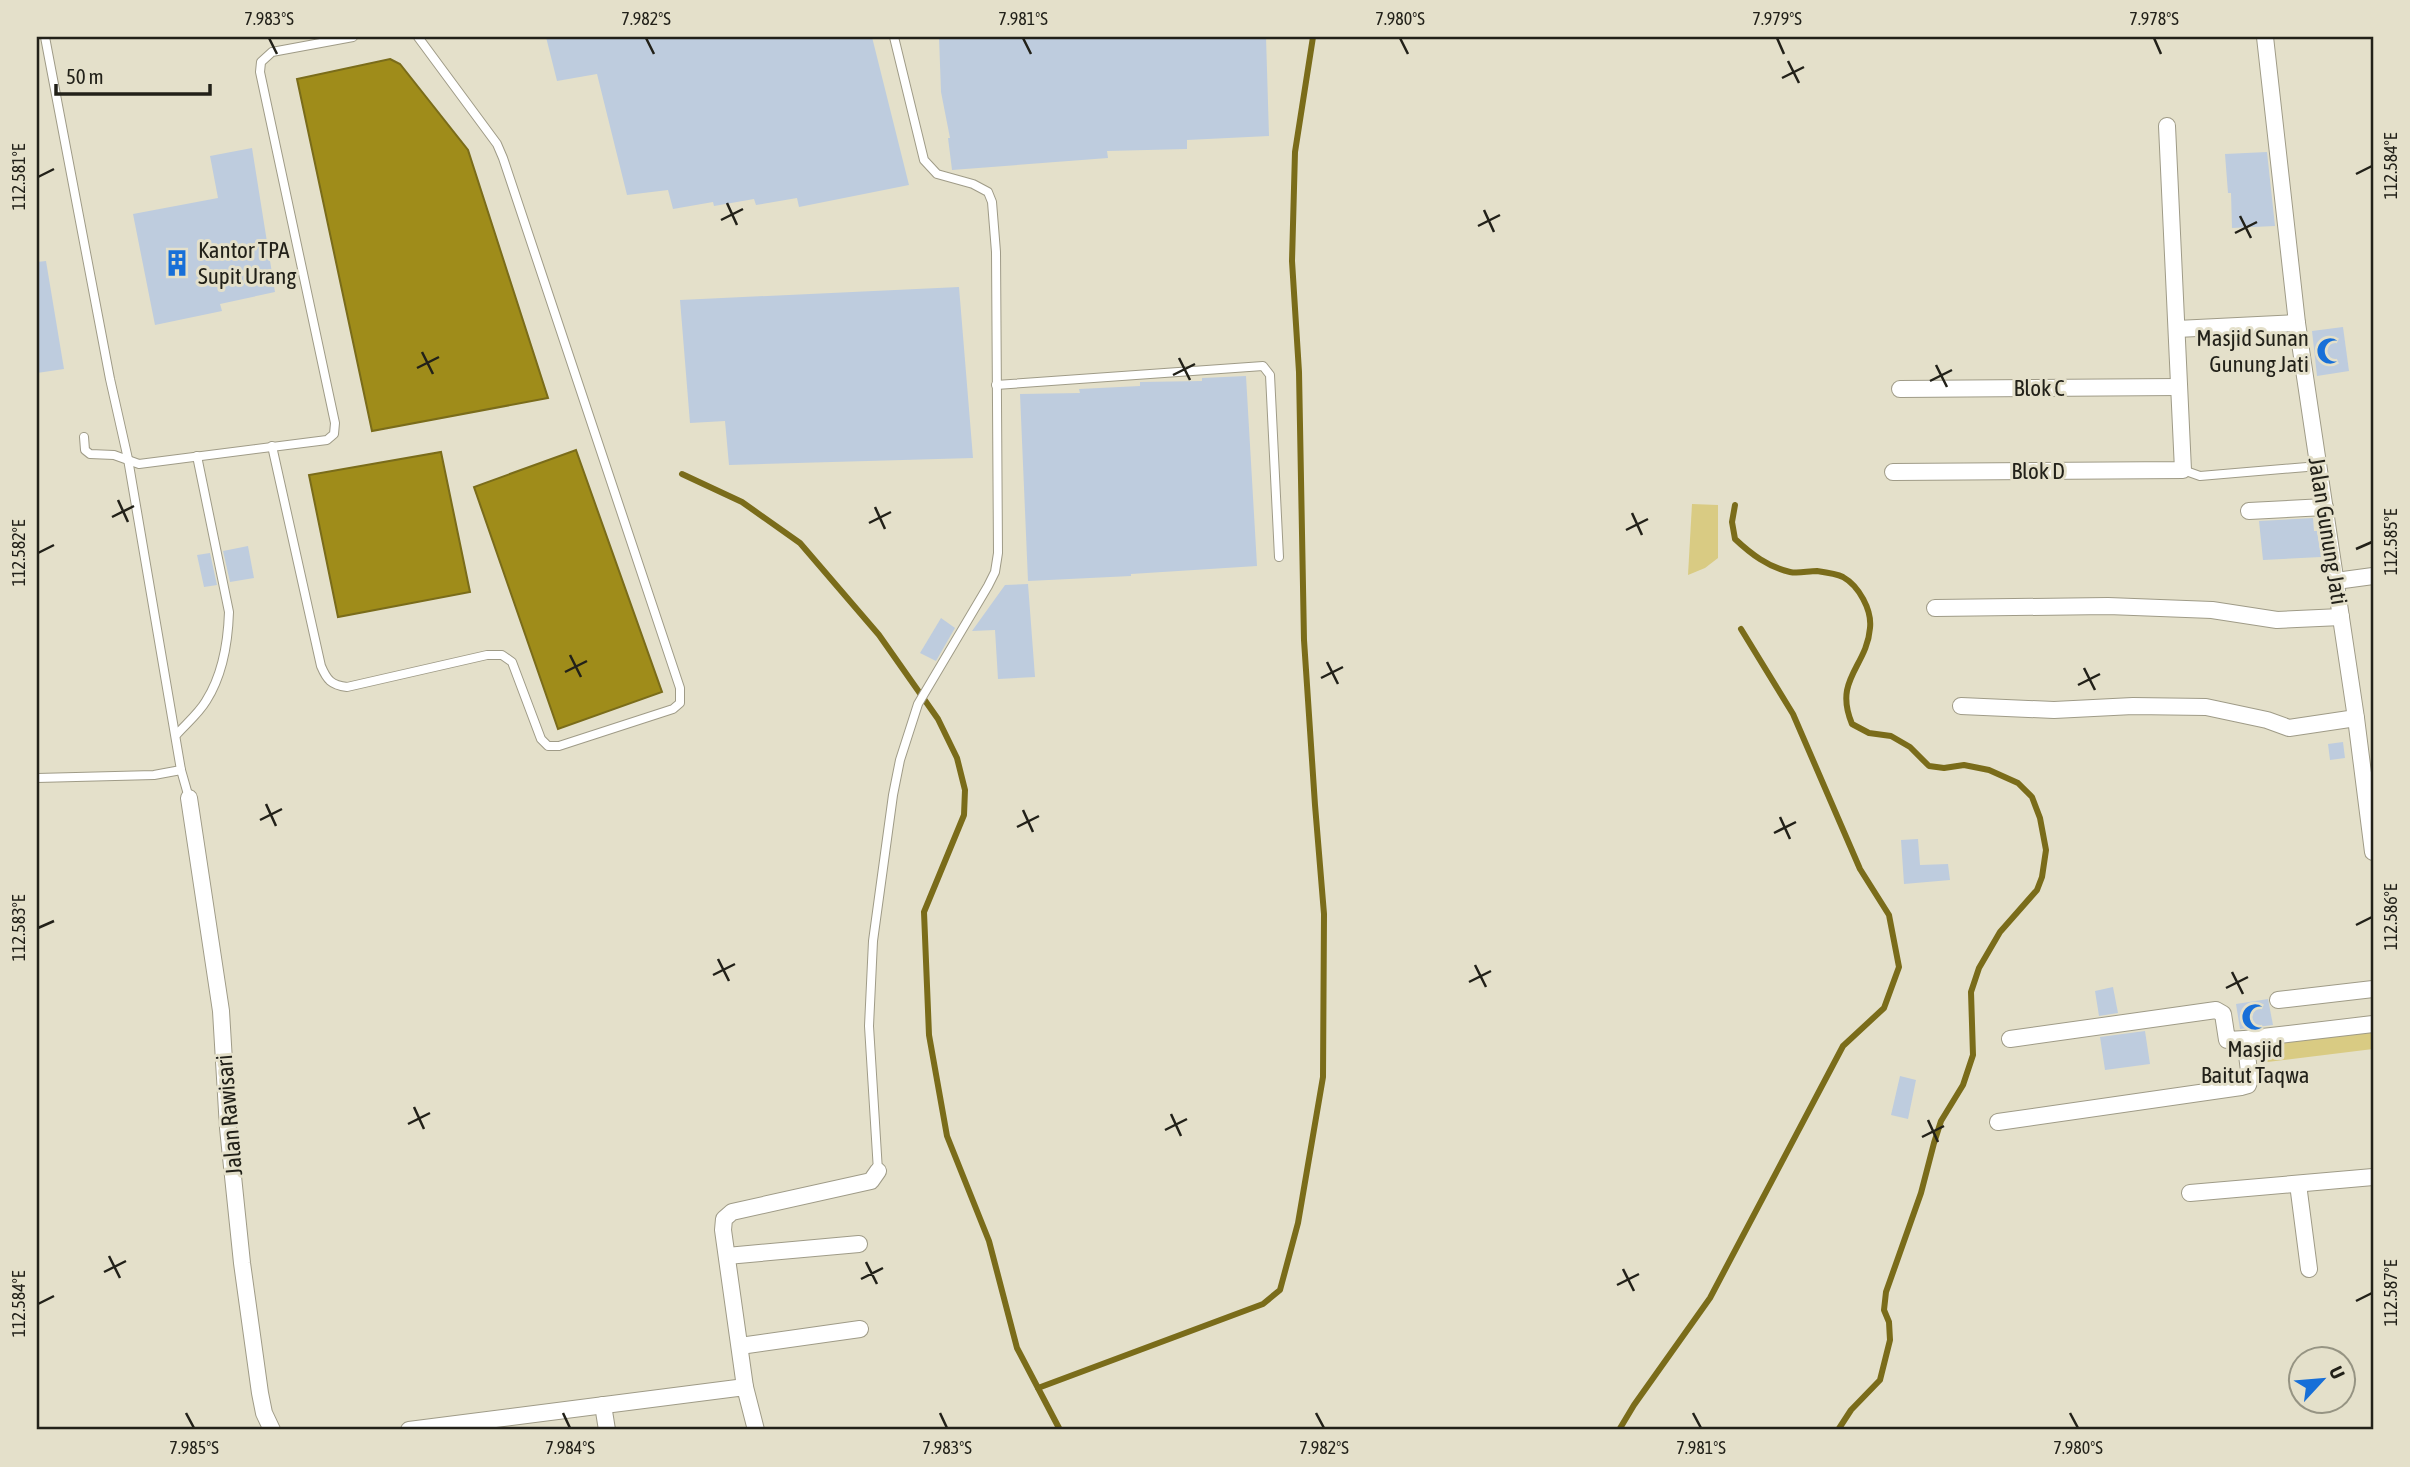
<svg xmlns="http://www.w3.org/2000/svg" width="2410" height="1467" font-family="'Asap Condensed',sans-serif">
	<style>
		.green { fill: #d9cb83 }
		.water { fill: #9f8c1a; stroke: #7a6c1a; stroke-width: 2 }
		.lines { fill: none; stroke-linecap: round; stroke-linejoin: round }
		.stream { stroke: #7a6c1a; stroke-width: 6 }
		.building { fill: #beccde }
		.service-casing { stroke: #9f9b87; stroke-width: 10 }
		.minor-casing { stroke: #9f9b87; stroke-width: 18 }
		.service { stroke: #fff; stroke-width: 8 }
		.minor { stroke: #fff; stroke-width: 16 }
		.ticks { fill: none; stroke: #222119; stroke-width: 2.5 }
		.labels { text-anchor: middle; dominant-baseline: central; stroke-width: 6; stroke-linejoin: round; paint-order: stroke }
		.poi-label { font-size: 23px; fill: #222119; stroke: #e4e0ca; text-anchor: start }
		.street-label { font-size: 23px; fill: #222119; stroke: #e4e0ca }
		.neatline { fill: none; stroke: #222119; stroke-width: 2.5 }
		.ticks-label { font-size: 18px; text-anchor: middle; fill: #222119 }
	</style>
	<rect width="100%" height="100%" fill="#e4e0ca"/>
	<g class="green">
		<path d="M1692 504 1718 505V558L1705 568 1688 575Z"/>
		<path d="M2373 1030V1049L2259 1063 2257 1045Z"/>
	</g>
	<g class="water">
		<path d="M390 59 400 64 468 150 548 398 372 431 297 79Z"/>
		<path d="M576 450 662 692 558 729 474 487Z"/>
		<path d="M441 452 470 592 338 617 309 475Z"/>
	</g>
	<g class="lines">
		<g class="stream">
			<path d="M682 474 742 502 800 543 879 635 938 719 957 758 965 790 964 815 924 912 929 1035 947 1136 989 1241 1017 1348 1060 1430"/>
			<path d="M1735 505 1732 522 1735 539C1751 554 1768 567 1790 572 1798 574 1808 571 1817 571 1824 572 1837 574 1843 577 1859 586 1872 610 1870 628 1867 667 1833 679 1852 724L1869 733 1891 736 1910 747 1929 766 1944 768 1964 765 1989 770 2018 783 2032 797 2040 818 2046 850 2042 877 2037 890 2000 932 1979 968 1971 992 1973 1055 1963 1085 1941 1121 1934 1143 1921 1193 1886 1292 1884 1310 1889 1322 1890 1340 1880 1380 1851 1410 1838 1430"/>
			<path d="M1038 1388 1263 1304 1280 1290 1298 1223 1323 1077 1324 914 1315 805 1304 640 1299 372 1292 261 1295 152 1313 37"/>
			<path d="M1619 1430 1634 1405 1710 1298 1843 1046 1884 1008 1899 967 1889 915 1860 869 1793 714 1741 629"/>
		</g>
	</g>
	<g class="building">
		<path d="M546 37H872L909 185 799 207 797 198 756 205 754 199 714 206 713 202 673 209 668 190 627 195 597 74 557 81Z"/>
		<path d="M939 37H1266L1269 136 1187 140V149L1107 151 1108 158 952 170 948 138H950L941 92Z"/>
		<path d="M252 148 275 292 220 304 222 311 155 325 133 214 218 198 210 156Z"/>
		<path d="M2267 152 2275 226 2232 228 2231 193H2228L2225 154Z"/>
		<path d="M46 261 64 369 37 373V262Z"/>
		<path d="M959 287 973 458 729 465 725 421 690 423 680 300Z"/>
		<path d="M2343 327 2349 371 2317 376 2312 331Z"/>
		<path d="M1246 376 1257 566 1131 574V576L1028 581 1020 394 1080 393 1079 389 1140 386V382L1202 381V378Z"/>
		<path d="M2313 518 2314 531H2317L2321 557 2263 560 2259 521Z"/>
		<path d="M248 546 254 578 230 582 223 551Z"/>
		<path d="M210 553 217 585 204 587 197 555Z"/>
		<path d="M1028 584 1035 677 998 679 995 630 972 631 1005 585Z"/>
		<path d="M941 618 955 628 936 661 920 653Z"/>
		<path d="M2343 742 2345 758 2330 760 2328 744Z"/>
		<path d="M1918 839 1920 865 1948 864 1950 880 1904 884 1901 840Z"/>
		<path d="M2113 987 2118 1013 2099 1016 2095 991Z"/>
		<path d="M2268 999 2273 1025 2240 1029 2236 1004Z"/>
		<path d="M2145 1031 2150 1064 2105 1070 2100 1037Z"/>
		<path d="M1900 1076 1916 1080 1908 1119 1891 1115Z"/>
	</g>
	<g class="lines">
		<defs>
			<g id="service">
				<path d="M45 37 110 379 128 459 181 770 189 798"/>
				<path d="M996 385 1263 366 1270 375 1279 557"/>
				<path d="M84 437 85 450 90 454 114 455 139 464 327 440 334 434 335 423 260 72 261 62 272 52 353 37"/>
				<path d="M272 446 321 666C327 680 331 685 347 687L487 655H502L512 662 541 739 548 746H559L673 709 680 703V688L503 158 497 144 418 37"/>
				<path d="M2183 470 2200 476 2319 466"/>
				<path d="M177 734C186 724 199 713 206 701 222 676 228 642 229 612L197 456"/>
				<path d="M37 778 154 775 181 770"/>
				<path d="M878 1171 869 1026 873 941 893 795 900 760 918 704 988 586 995 572 998 553 996 252 992 202 988 192 973 184 937 174 924 160 894 37"/>
			</g>
			<g id="minor">
				<path d="M2265 37 2297 323 2356 718 2373 852"/>
				<path d="M2177 329 2297 323"/>
				<path d="M1900 389 2179 387"/>
				<path d="M1893 472 2183 470 2167 126"/>
				<path d="M2249 511 2325 507"/>
				<path d="M2336 581 2373 576"/>
				<path d="M1935 608 2108 606 2212 610 2277 620 2341 617"/>
				<path d="M1961 706 2054 710 2133 706 2206 707 2267 720 2289 728 2356 718"/>
				<path d="M189 798 221 1011 228 1128 242 1263 260 1393 264 1413 272 1430"/>
				<path d="M2278 1000 2373 989"/>
				<path d="M2010 1039 2216 1010 2223 1014 2227 1040 2245 1039"/>
				<path d="M1998 1122 2241 1087 2248 1085 2250 1079 2245 1039 2373 1024"/>
				<path d="M2298 1184 2309 1269"/>
				<path d="M2190 1193 2373 1177"/>
				<path d="M727 1256 859 1244"/>
				<path d="M740 1346 860 1329"/>
				<path d="M745 1387 723 1230 724 1219 732 1212 871 1181 878 1171"/>
				<path d="M603 1405 607 1430"/>
				<path d="M409 1430 745 1387 756 1430"/>
			</g>
		</defs>
		<use href="#service" class="service-casing"/>
		<use href="#minor" class="minor-casing"/>
		<use href="#service" class="service"/>
		<use href="#minor" class="minor"/>
	</g>
	<path class="ticks" d="M269 38 277 54M646 38 654 54M1023 38 1031 54M1400 38 1408 54M1777 38 1784 54M2154 38 2161 54M1788 61 1799 83M1782 78 1804 67M2356 174 2372 166M38 177 54 169M727 203 737 225M1484 210 1494 232M2240 216 2251 238M721 220 743 209M1478 226 1500 215M2235 233 2257 222M422 352 433 374M1179 358 1190 380M1936 365 1947 387M417 368 439 357M1173 375 1195 364M1930 381 1952 370M118 500 128 522M875 507 885 529M1632 513 1642 535M112 517 134 506M869 523 891 512M1626 530 1648 519M2356 549 2372 542M38 553 54 545M570 655 581 677M1327 662 1338 684M2084 668 2095 690M565 672 587 661M1321 678 1343 667M2078 685 2100 674M266 804 276 826M1023 810 1033 832M1780 817 1790 839M260 820 282 809M1017 827 1039 816M1774 833 1796 822M2356 925 2372 917M38 928 54 921M718 959 729 981M1475 965 1486 987M2232 972 2243 994M713 975 735 964M1469 982 1491 971M2226 988 2248 977M414 1107 424 1129M1171 1114 1181 1136M1928 1120 1938 1142M408 1124 430 1113M1165 1130 1187 1119M1922 1137 1944 1126M109 1256 120 1278M866 1262 877 1284M1623 1269 1634 1291M104 1272 126 1261M861 1279 883 1268M1617 1285 1639 1274M2356 1301 2372 1293M38 1304 54 1296M186 1413 194 1428M563 1413 570 1428M940 1413 947 1428M1316 1413 1324 1428M1693 1413 1701 1428M2070 1413 2078 1428"/>
	<defs>
		<symbol id="building-bare" viewBox="-9 -9 18 18"><path d="M-4-6H4V6H1V3H-1V6H-4ZM-2.5-4.3h1.7v1.8h-1.7ZM.8-4.3h1.7v1.8H.8ZM-2.5-1h1.7V.8h-1.7ZM.8-1h1.7V.8H.8Z" fill="#176fd8" stroke="#e4e0ca" stroke-width="2.5" paint-order="stroke"/></symbol>
		<symbol id="mosque-bare" viewBox="-9 -9 18 18"><path d="M3.5-4.9A6 6 0 1 0 3.5 4.9A5 5 0 1 1 3.5-4.9Z" fill="#176fd8" stroke="#e4e0ca" stroke-width="2.5" paint-order="stroke"/></symbol>
	</defs>
	<g fill-rule="evenodd">
		<use href="#building-bare" x="158" y="244" width="38" height="38"/>
		<use href="#mosque-bare" x="2311" y="332" width="38" height="38"/>
		<use href="#mosque-bare" x="2236" y="998" width="38" height="38"/>
	</g>
	<g class="labels">
		<g class="poi-label">
			<text x="198" y="250">Kantor TPA<tspan x="198" dy="26">Supit Urang</tspan></text>
			<text x="2309" y="338" text-anchor="end">Masjid Sunan<tspan x="2309" dy="26">Gunung Jati</tspan></text>
			<text x="2255" y="1049" text-anchor="middle">Masjid<tspan x="2255" dy="26">Baitut Taqwa</tspan></text>
		</g>
		<g class="street-label">
			<text x="2039" y="388">Blok C</text>
			<text x="2038" y="471">Blok D</text>
			<text transform="translate(2328 531) rotate(81)">Jalan Gunung Jati</text>
			<text transform="translate(229 1115) rotate(-95)">Jalan Rawisari</text>
		</g>
	</g>
	<rect width="2410" height="1467" fill="none" stroke="#e4e0ca" stroke-width="77"/>
	<g transform="translate(2322 1380) rotate(64)"><circle r="33" fill="#e4e0ca" stroke="#969483" stroke-width="2"/>
	<path d="M0-5L12 26L0 18L-12 26Z" fill="#176fd8"/>
	<text y="-10" font-size="19" font-weight="bold" text-anchor="middle" fill="#222119">U</text>
	</g>
	<path d="M56 84v10h154v-10" fill="none" stroke="#222119" stroke-width="3.5"/>
	<text x="66" y="84" font-size="21" fill="#222119" stroke="#e4e0ca" stroke-width="5" paint-order="stroke">50 m</text>
	<rect x="38" y="38" width="2334" height="1390" class="neatline"/>
	<g class="ticks-label">
		<text x="269" y="25">7.983°S</text>
		<text x="646" y="25">7.982°S</text>
		<text x="1023" y="25">7.981°S</text>
		<text x="1400" y="25">7.980°S</text>
		<text x="1777" y="25">7.979°S</text>
		<text x="2154" y="25">7.978°S</text>
		<text transform="translate(2391 166) rotate(-90)" y="6">112.584°E</text>
		<text transform="translate(19 177) rotate(-90)" y="6">112.581°E</text>
		<text transform="translate(2391 542) rotate(-90)" y="6">112.585°E</text>
		<text transform="translate(19 553) rotate(-90)" y="6">112.582°E</text>
		<text transform="translate(2391 917) rotate(-90)" y="6">112.586°E</text>
		<text transform="translate(19 928) rotate(-90)" y="6">112.583°E</text>
		<text transform="translate(2391 1293) rotate(-90)" y="6">112.587°E</text>
		<text transform="translate(19 1304) rotate(-90)" y="6">112.584°E</text>
		<text x="194" y="1454">7.985°S</text>
		<text x="570" y="1454">7.984°S</text>
		<text x="947" y="1454">7.983°S</text>
		<text x="1324" y="1454">7.982°S</text>
		<text x="1701" y="1454">7.981°S</text>
		<text x="2078" y="1454">7.980°S</text>
	</g>
</svg>
